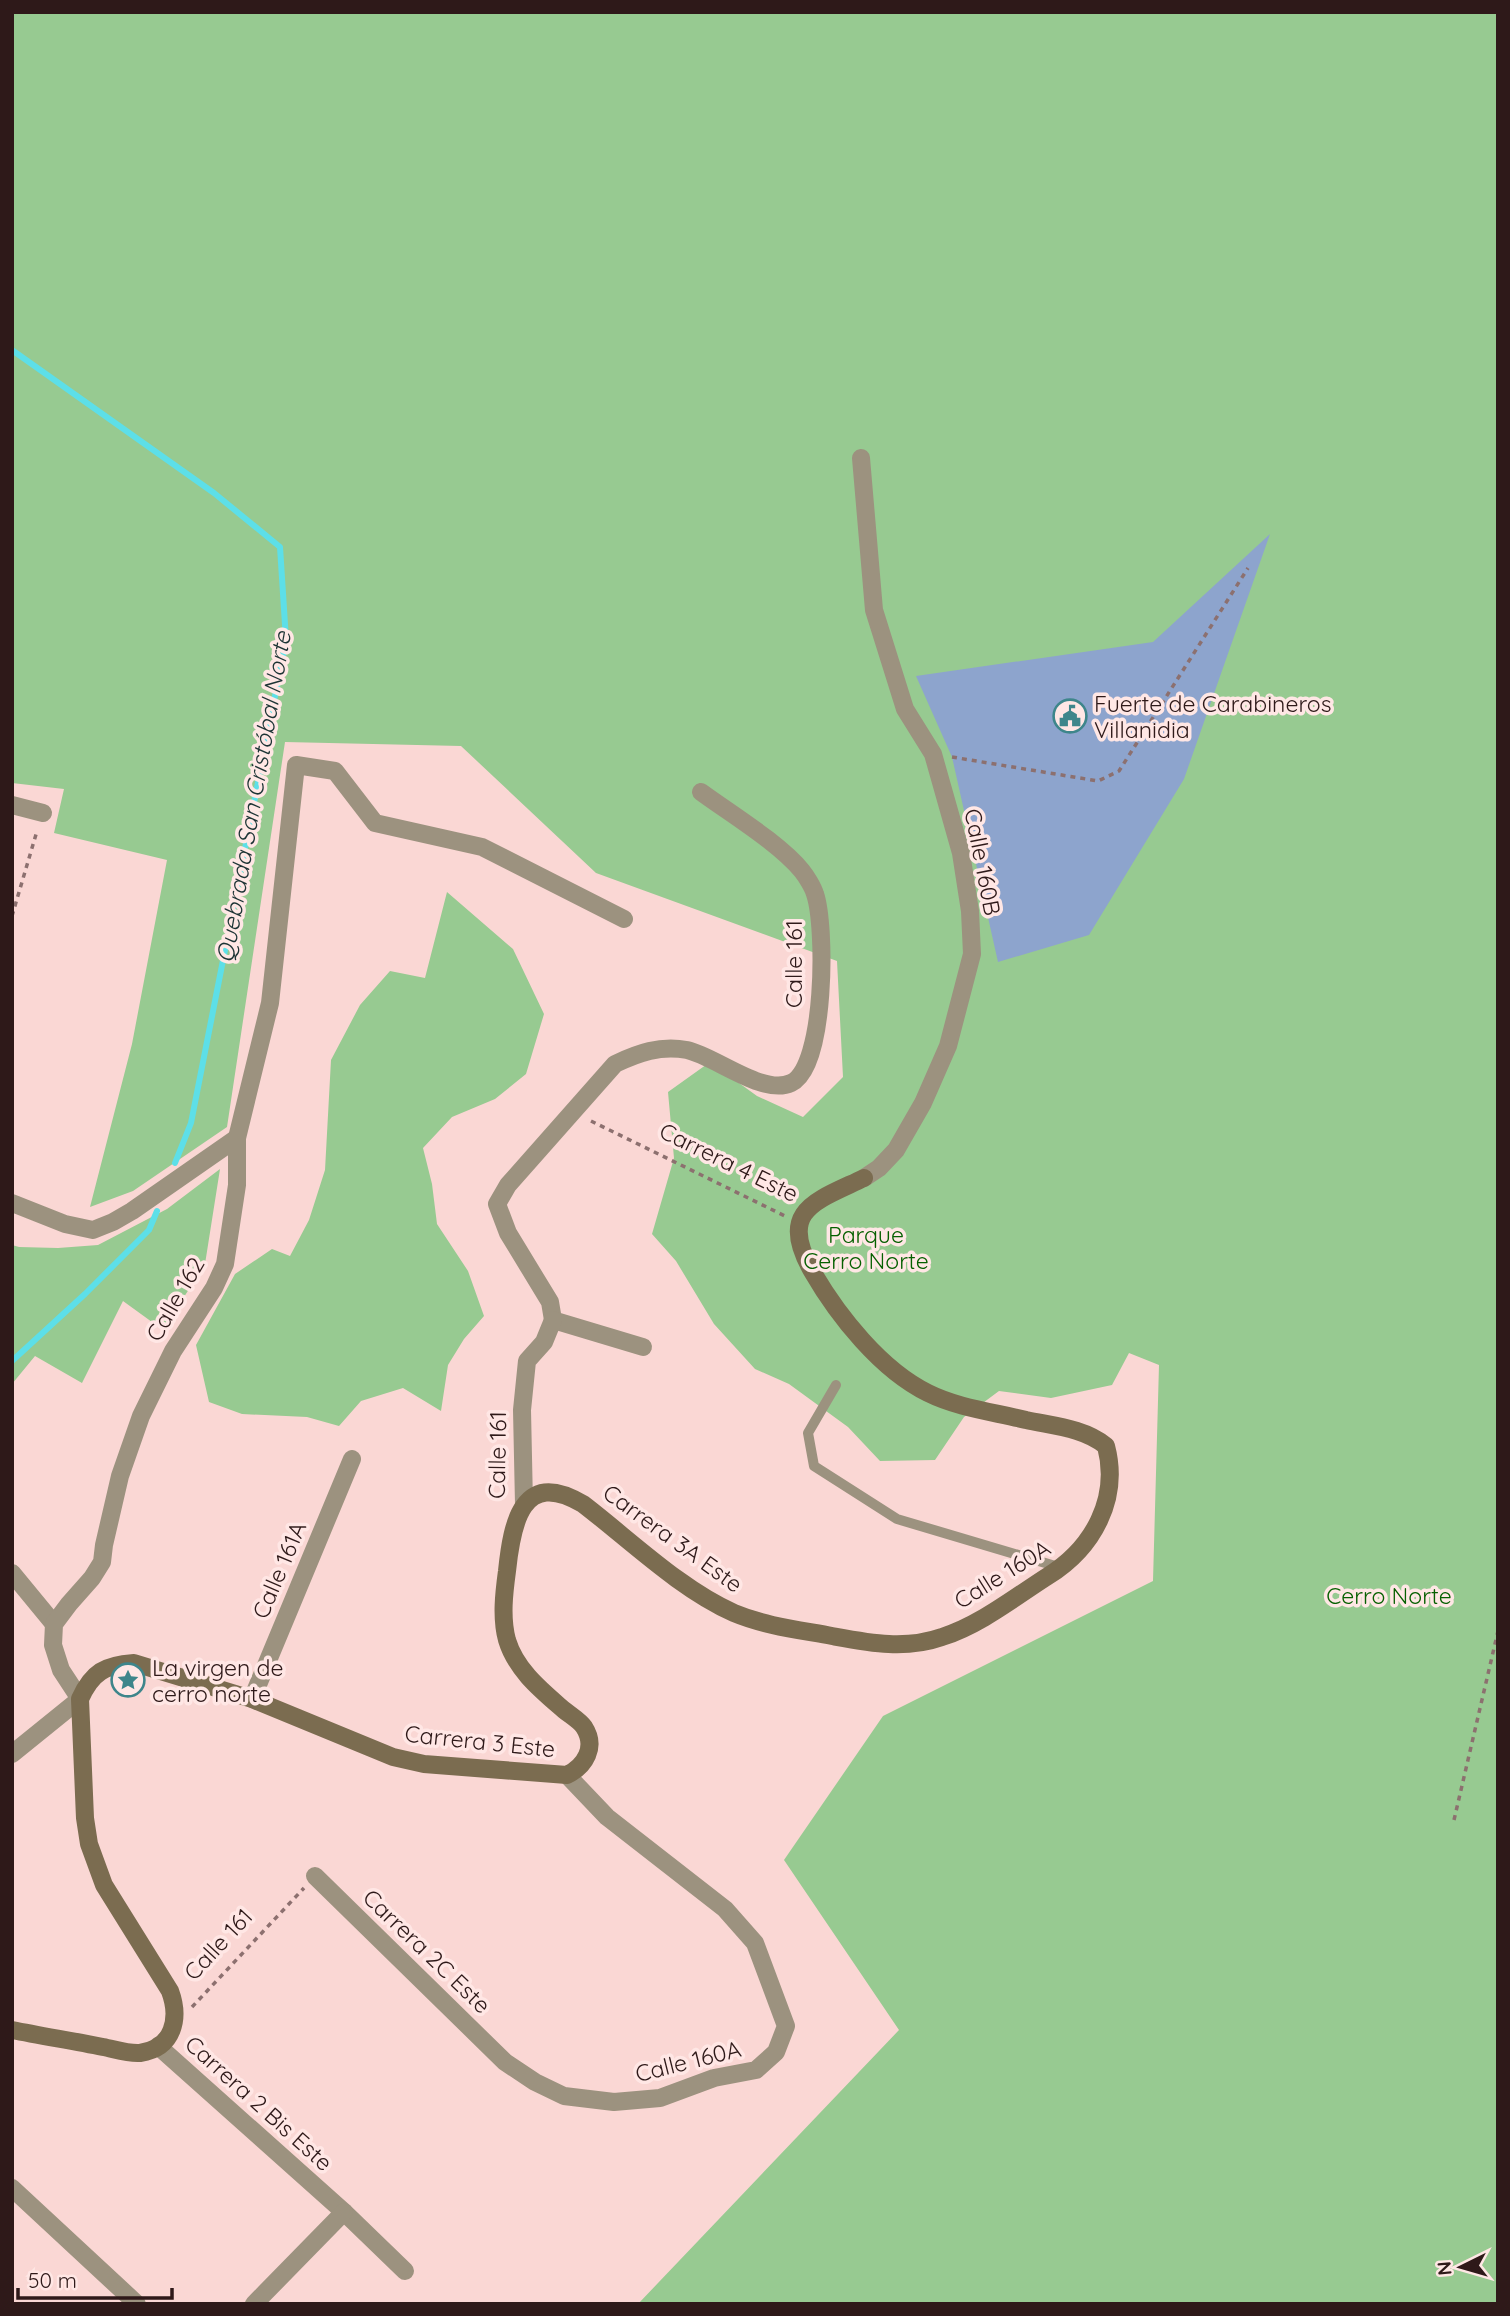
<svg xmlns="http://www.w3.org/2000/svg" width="1510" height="2316" font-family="Quicksand,sans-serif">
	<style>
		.green { fill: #97ca91 }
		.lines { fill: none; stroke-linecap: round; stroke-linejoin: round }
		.stream { stroke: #5ddfe8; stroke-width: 6 }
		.building { fill: #8da4cd }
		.path { stroke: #8c706f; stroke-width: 3.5; stroke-dasharray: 5 5; stroke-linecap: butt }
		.lane { stroke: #9c927f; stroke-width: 10 }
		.street { stroke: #9c927f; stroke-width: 18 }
		.secondary { stroke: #7b6c50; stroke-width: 18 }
		.labels { text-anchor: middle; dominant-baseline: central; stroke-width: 7; stroke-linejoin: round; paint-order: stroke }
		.poi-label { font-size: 23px; fill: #2e1919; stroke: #ffe7e5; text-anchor: start }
		.street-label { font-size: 23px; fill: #2e1919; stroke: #ffe7e5 }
		.park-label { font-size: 23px; fill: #066000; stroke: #ffe7e5 }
		.water-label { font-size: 24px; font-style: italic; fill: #1c3334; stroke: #ffe7e5 }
	</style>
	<rect width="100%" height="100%" fill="#fad7d4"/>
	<g class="green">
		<path d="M12 12H1498V2304H638L899 2030 784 1860 883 1716 1153 1581 1159 1365 1129 1353 1112 1385 1051 1398 999 1391 964 1417 935 1460 880 1461 848 1427 789 1384 755 1369 714 1324 676 1261 652 1234 674 1158 668 1092 710 1062 757 1096 803 1117 843 1077 837 961 596 873 461 746 285 742 227 1127 133 1191 90 1207 132 1044 167 860 54 833 64 789 12 783Z"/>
		<path d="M447 892 513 949 544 1014 526 1074 495 1099 452 1117 423 1148 432 1184 437 1224 468 1271 484 1316 464 1339 448 1365 441 1411 403 1388 361 1401 339 1426 307 1417 242 1414 209 1402 196 1345 235 1274 272 1249 290 1256 309 1220 325 1170 331 1060 360 1005 390 971 425 978Z"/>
		<path d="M220 1169 205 1264 163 1330 123 1301 82 1383 35 1356 12 1384V1245L19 1247 58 1248 98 1245 167 1209Z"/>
	</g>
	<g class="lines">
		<g class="stream">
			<path d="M12 350 214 493 280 547 286 640 191 1123 175 1163"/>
			<path d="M12 1361 85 1294 149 1230 157 1211"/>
		</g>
	</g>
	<path class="building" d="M1270 534 1184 779 1089 935 998 962 952 757 916 676 1153 642Z"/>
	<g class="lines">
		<g class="path">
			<path d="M952 757 1098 781 1119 771 1248 568"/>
			<path d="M12 916 37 831"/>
			<path d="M591 1121 785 1216"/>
			<path d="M1454 1820 1498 1631"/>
			<path d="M192 2007 304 1888"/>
		</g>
		<path class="lane" d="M836 1385 808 1433 814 1466 897 1519 1062 1568"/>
		<g class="street">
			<path d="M861 458 874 610 905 709 933 754 961 853 970 911 972 954 948 1046 923 1103 896 1150 879 1168 864 1178"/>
			<path d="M12 805 43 813"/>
			<path d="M12 1203 65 1224 93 1230 113 1222 132 1211 237 1138"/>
			<path d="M553 1320 550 1302 508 1233 497 1204 508 1185 615 1064C638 1053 660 1045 687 1050 715 1056 763 1096 791 1083 826 1067 826 926 815 894 813 887 806 876 802 871 779 843 731 814 701 792"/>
			<path d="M553 1320 643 1347"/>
			<path d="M524 1504 522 1410 527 1361 544 1342 553 1320"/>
			<path d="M12 1573 54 1624"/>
			<path d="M252 1699 352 1459"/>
			<path d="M12 1754 80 1699 61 1670 53 1645 54 1624 69 1604 92 1578 102 1562 104 1545 120 1476 141 1416 173 1351 214 1288 225 1264 237 1185V1138L270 1003 296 765 335 771 375 823 482 847 624 919"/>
			<path d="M315 1876 505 2062 535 2082 564 2096 614 2102 660 2098 714 2078 756 2070 776 2052 786 2026 755 1943 725 1909 607 1817 567 1775"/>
			<path d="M158 2046 344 2212 405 2271"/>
			<path d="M12 2188 137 2304"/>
			<path d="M254 2304 344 2212"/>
		</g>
		<path class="secondary" d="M12 2030C42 2036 73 2041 103 2047 114 2049 128 2054 140 2053 174 2048 180 2018 170 1991L104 1885 89 1844 85 1818 80 1699C92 1672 105 1665 134 1663L252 1699 393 1757 424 1764 567 1775C585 1766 597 1747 584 1727 580 1721 570 1715 564 1710 541 1690 516 1670 507 1640 501 1618 504 1593 507 1571 512 1523 522 1468 583 1504 630 1540 680 1589 734 1613 765 1626 800 1630 832 1636 870 1643 905 1650 942 1637 980 1625 1015 1597 1048 1576 1093 1548 1120 1499 1106 1446 1084 1428 1053 1426 1026 1420 994 1412 958 1408 928 1393 881 1370 838 1316 812 1271 777 1210 816 1201 864 1178"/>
	</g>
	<defs>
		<symbol id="civic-ring" viewBox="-11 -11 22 22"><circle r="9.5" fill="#ffe7e5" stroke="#3e868b" stroke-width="1.5"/><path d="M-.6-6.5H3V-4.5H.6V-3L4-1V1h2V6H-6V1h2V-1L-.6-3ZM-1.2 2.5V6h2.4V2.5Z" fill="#3e868b"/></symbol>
		<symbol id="sight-ring" viewBox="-11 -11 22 22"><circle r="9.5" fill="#ffe7e5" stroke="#3e868b" stroke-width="1.5"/><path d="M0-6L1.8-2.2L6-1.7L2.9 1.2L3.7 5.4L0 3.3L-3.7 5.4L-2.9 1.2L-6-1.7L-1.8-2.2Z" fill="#3e868b"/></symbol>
	</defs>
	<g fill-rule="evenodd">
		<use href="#civic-ring" x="1051" y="697" width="38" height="38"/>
		<use href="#sight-ring" x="109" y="1661" width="38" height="38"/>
	</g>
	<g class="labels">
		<g class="poi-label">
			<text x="1094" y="703">Fuerte de Carabineros<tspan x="1094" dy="26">Villanidia</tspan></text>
			<text x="152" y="1667">La virgen de<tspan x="152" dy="26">cerro norte</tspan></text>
		</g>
		<g class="street-label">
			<text transform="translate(983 862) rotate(79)">Calle 160B</text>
			<text transform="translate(793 964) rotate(-90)">Calle 161</text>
			<text transform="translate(729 1162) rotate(26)">Carrera 4 Este</text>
			<text transform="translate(175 1299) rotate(-60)">Calle 162</text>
			<text transform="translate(497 1455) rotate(-89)">Calle 161</text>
			<text transform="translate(673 1538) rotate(36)">Carrera 3A Este</text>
			<text transform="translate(279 1570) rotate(-67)">Calle 161A</text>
			<text transform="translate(1002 1574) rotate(-32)">Calle 160A</text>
			<text transform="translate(480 1741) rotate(6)">Carrera 3 Este</text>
			<text transform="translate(218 1944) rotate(-47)">Calle 161</text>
			<text transform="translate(427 1951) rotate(44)">Carrera 2C Este</text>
			<text transform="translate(688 2061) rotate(-14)">Calle 160A</text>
			<text transform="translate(259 2103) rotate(42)">Carrera 2 Bis Este</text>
		</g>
		<g class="park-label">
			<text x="866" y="1234">Parque<tspan x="866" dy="26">Cerro Norte</tspan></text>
			<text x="1389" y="1595">Cerro Norte</text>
		</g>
		<g class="water-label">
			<text transform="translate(253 797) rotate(-80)">Quebrada San Cristóbal Norte</text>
		</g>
	</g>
	<rect width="1510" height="2316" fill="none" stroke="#2e1919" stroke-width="28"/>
	<g transform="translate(1461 2267) rotate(265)" stroke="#ffe7e5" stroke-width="5" paint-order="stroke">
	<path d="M0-5L12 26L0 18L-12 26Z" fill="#2e1919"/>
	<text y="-10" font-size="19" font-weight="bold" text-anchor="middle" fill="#2e1919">N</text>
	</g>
	<path d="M18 2288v10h154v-10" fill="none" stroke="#2e1919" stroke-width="3.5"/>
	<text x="28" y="2288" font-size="21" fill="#2e1919" stroke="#ffe7e5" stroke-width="5" paint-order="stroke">50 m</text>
</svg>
